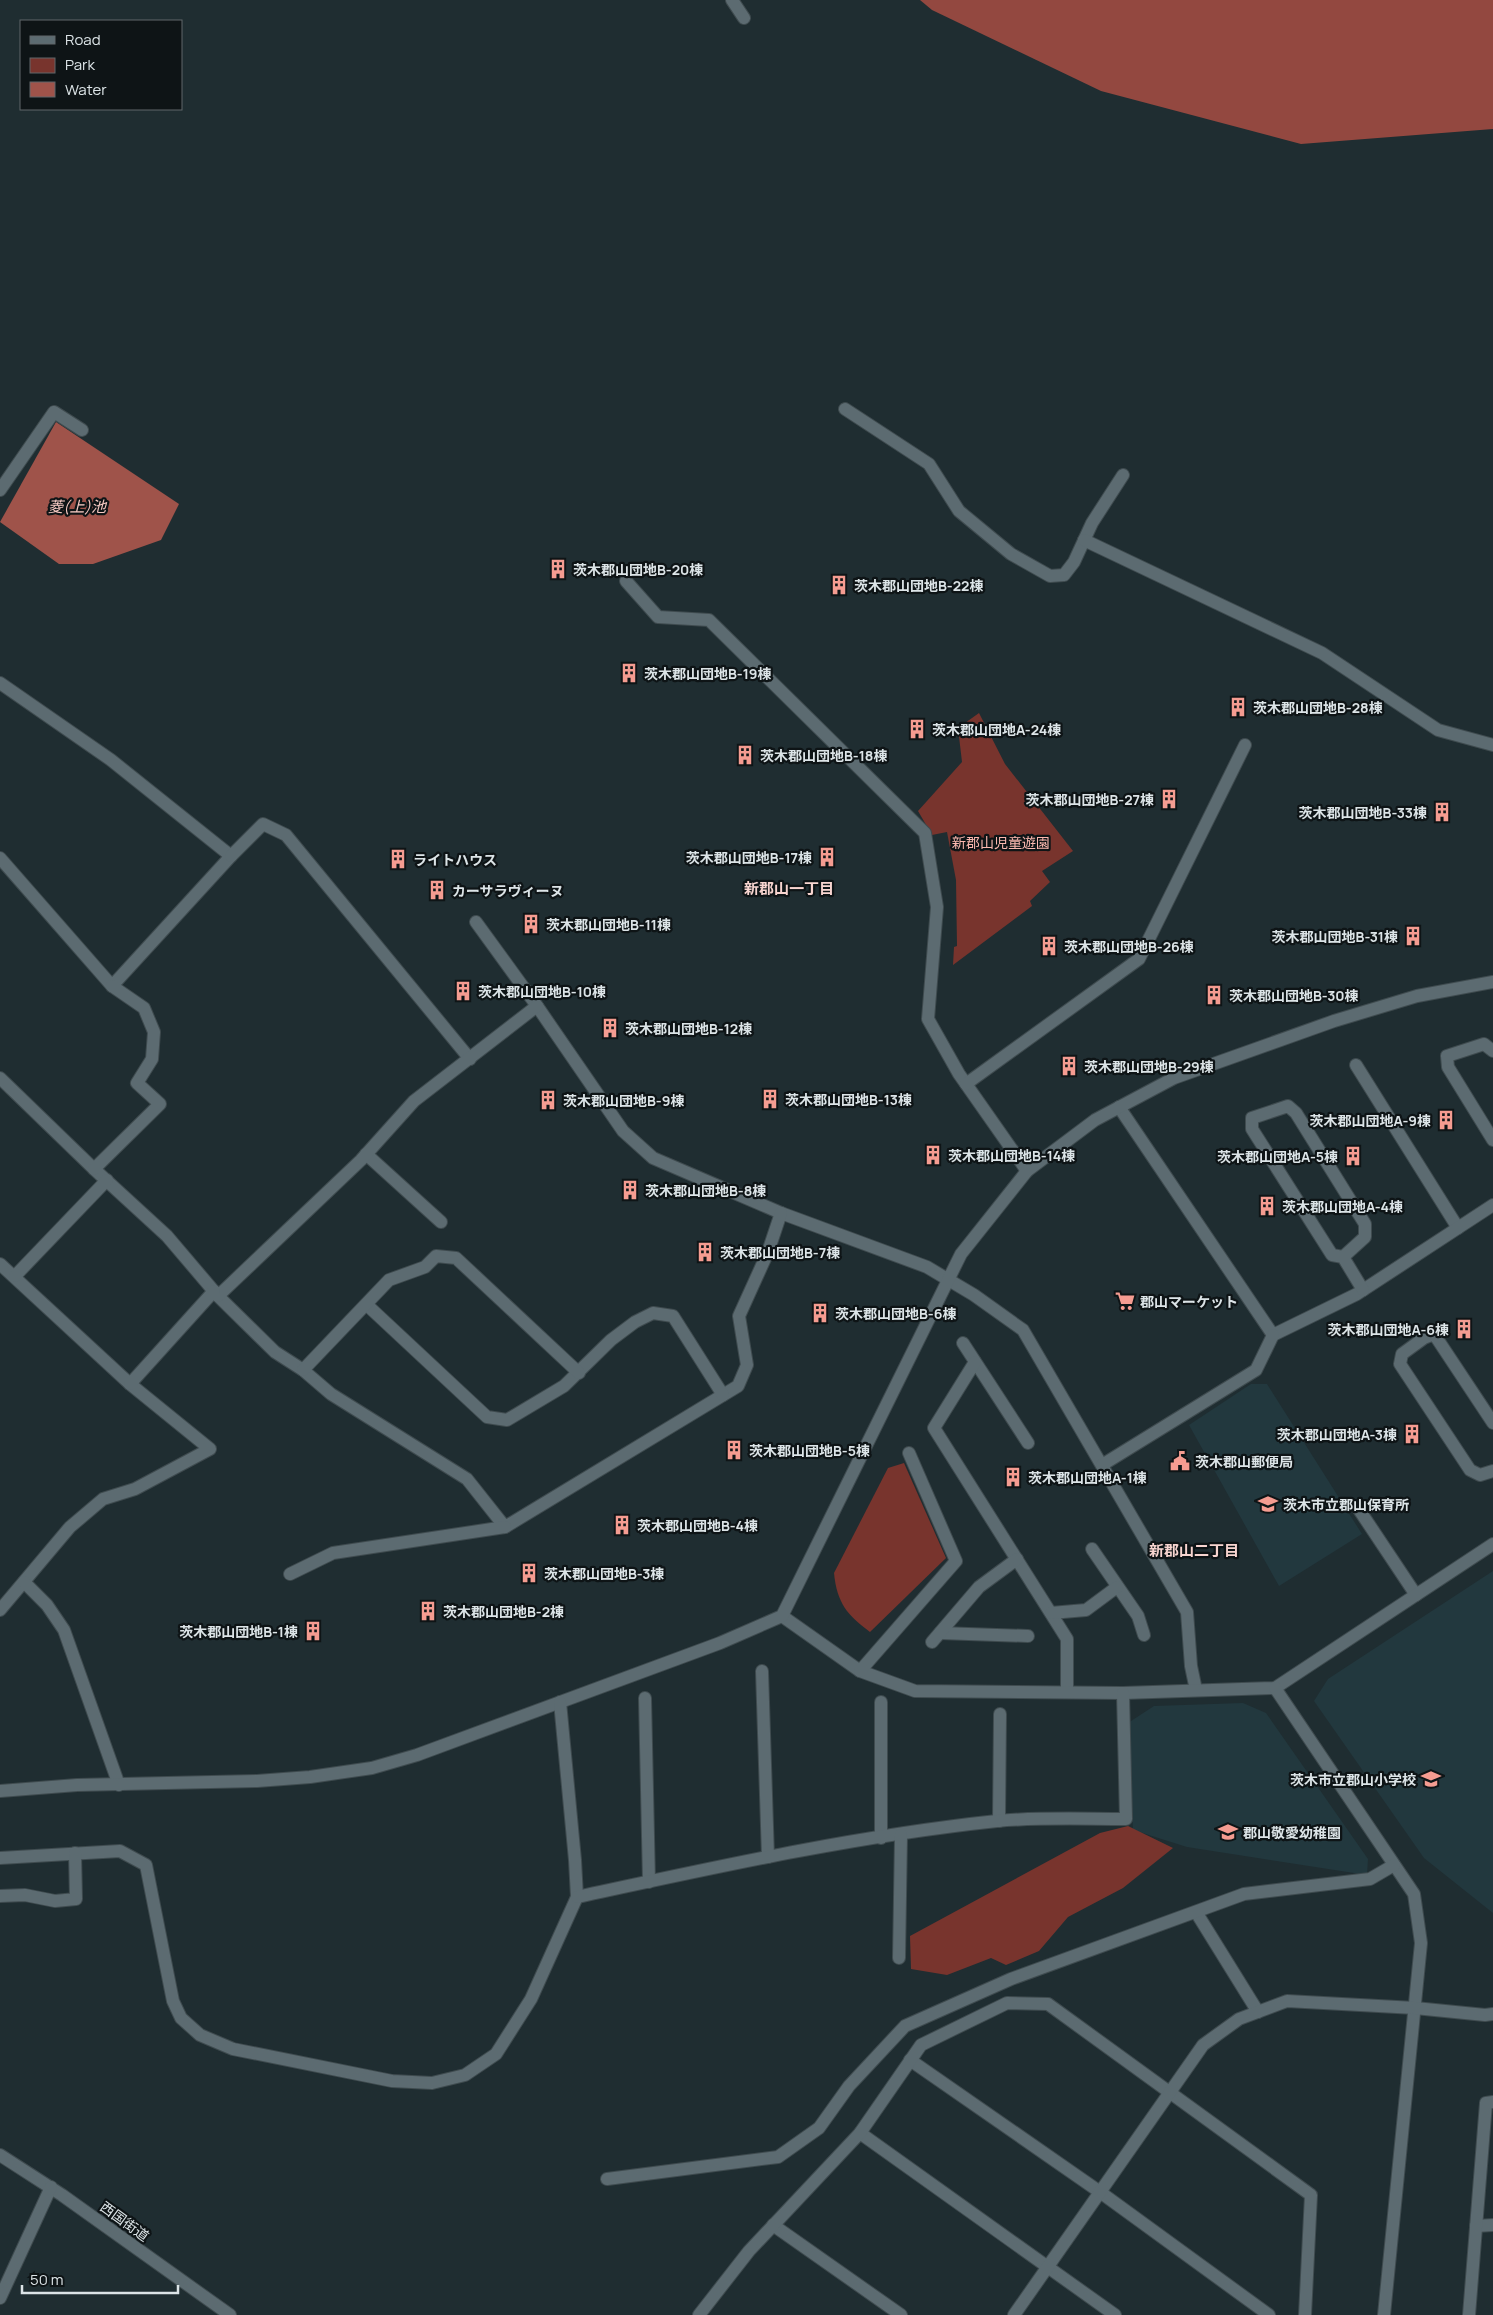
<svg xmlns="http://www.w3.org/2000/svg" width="1493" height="2315" font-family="Manrope,'Noto Sans JP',sans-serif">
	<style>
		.built { fill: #22383e }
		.green { fill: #78342d }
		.forest { fill: #934840 }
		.water { fill: #9f534a }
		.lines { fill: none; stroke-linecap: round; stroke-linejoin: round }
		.minor-casing { stroke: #3f4b4f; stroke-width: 14 }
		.minor { stroke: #5c6b71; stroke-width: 12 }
		.labels { text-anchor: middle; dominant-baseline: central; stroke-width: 4.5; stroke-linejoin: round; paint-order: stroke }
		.poi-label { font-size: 14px; font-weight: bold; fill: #dce4e7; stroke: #0e1416; text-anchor: start }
		.park-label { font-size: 14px; fill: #fcb9b0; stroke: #0e1416 }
		.street-label { font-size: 14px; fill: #dce4e7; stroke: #0e1416 }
		.water-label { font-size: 15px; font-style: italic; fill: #f7cac3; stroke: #0e1416 }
		.neighbourhood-label { font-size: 15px; font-weight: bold; fill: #f7d4cf; stroke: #0e1416 }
	</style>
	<rect width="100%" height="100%" fill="#1f2d31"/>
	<g class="built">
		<path d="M1251 1384H1267L1362 1534 1279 1586 1189 1425Z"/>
		<path d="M1493 1571V1913L1424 1858 1314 1701 1328 1679Z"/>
		<path d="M1243 1703 1266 1713 1368 1859 1367 1875 1187 1847 1133 1830 1128 1723 1154 1706Z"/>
	</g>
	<g class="green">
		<path d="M979 713 1005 764 1073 851 1042 871 1050 882 1030 901 1032 906 953 965 954 947 957 946 956 880 947 832 932 835 918 811 962 762 958 728Z"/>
		<path d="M904 1463 946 1558 870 1632C847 1615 837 1603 834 1573L888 1468Z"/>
		<path d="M1128 1826 1173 1848 1123 1888 1068 1917 1039 1951 1006 1965 991 1958 947 1975 911 1969 910 1936 1100 1833Z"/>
	</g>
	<path class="forest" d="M920 0H1493V129L1301 144 1101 91 932 10Z"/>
	<path class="water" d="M56 422 179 504 161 540 93 564H59L0 522Z"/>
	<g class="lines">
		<defs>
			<g id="minor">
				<path d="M732 0 744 18"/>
				<path d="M845 409 929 464 959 511 1011 554 1050 576 1064 575 1074 562 1092 523 1123 475"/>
				<path d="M0 490 54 412 82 430"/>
				<path d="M1084 540 1322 653 1438 730 1493 745"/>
				<path d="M626 581 658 617 709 620 925 833 937 907 928 1019 959 1074 1027 1171"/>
				<path d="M0 683 111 760 231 856 112 986 0 858"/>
				<path d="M231 856 263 824 286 835 470 1059"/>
				<path d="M476 922 537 1006 623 1131 653 1158 781 1213 927 1267 974 1295 1023 1330 1187 1612 1191 1666 1196 1690"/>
				<path d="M1493 1051 1484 1044 1447 1056 1448 1067 1493 1140"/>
				<path d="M1356 1065 1458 1228"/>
				<path d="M0 1078 94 1169 167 1236 218 1296 275 1352 303 1370 331 1394 467 1479 505 1527 738 1386 747 1365 739 1316 768 1252 781 1213"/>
				<path d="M966 1084 1139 959 1245 745"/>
				<path d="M1119 1107 1273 1335 1357 1294 1493 1205"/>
				<path d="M366 1154 441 1222"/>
				<path d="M94 1169 160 1104 137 1083 152 1059 154 1032 144 1008 112 986"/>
				<path d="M1343 1257 1365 1237V1224L1296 1113 1288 1106 1252 1118V1129L1332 1255 1343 1257 1363 1290"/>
				<path d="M0 1264 130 1384 210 1449 135 1489 103 1499 70 1527 0 1610"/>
				<path d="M15 1276 107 1180"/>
				<path d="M218 1296 361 1160 414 1101 537 1006"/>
				<path d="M367 1305 487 1417 507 1420 564 1386 611 1340 635 1322 653 1313 673 1316 723 1395"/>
				<path d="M963 1343 1028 1443"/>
				<path d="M975 1362 934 1428 1067 1639V1691"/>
				<path d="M303 1370 389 1280 425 1267 436 1256 456 1258 579 1373"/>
				<path d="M130 1384 214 1291"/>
				<path d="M1493 1423 1434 1334 1424 1338 1402 1354 1400 1364 1470 1470 1480 1475 1493 1471"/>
				<path d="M1102 1465 1256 1370 1273 1335"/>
				<path d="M1358 1508 1416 1595"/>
				<path d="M1092 1549 1138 1616 1144 1635"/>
				<path d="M290 1574 333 1553 505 1527"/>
				<path d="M24 1582 47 1605 64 1630 119 1785"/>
				<path d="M1051 1613 1086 1610 1117 1587"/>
				<path d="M782 1616 860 1671 915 1691 1123 1693 1275 1688 1493 1544"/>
				<path d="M940 1633 1028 1636"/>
				<path d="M932 1642 979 1587 1017 1559"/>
				<path d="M762 1671 768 1857"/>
				<path d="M860 1671 956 1561 909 1453"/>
				<path d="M1275 1688 1414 1894 1421 1943 1384 2315"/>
				<path d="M645 1698 649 1882"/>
				<path d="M0 1791 77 1785 257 1781 310 1777 372 1768 417 1755 720 1643 782 1616 961 1254 1027 1171 1095 1120 1174 1078 1334 1021 1417 996 1493 982"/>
				<path d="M999 1821 1000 1714"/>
				<path d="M881 1838V1702"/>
				<path d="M0 1858 120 1851 146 1865 173 2001 181 2018 200 2035 233 2049 392 2081 432 2083 465 2075 496 2054 531 1999 577 1897 575 1860 560 1702"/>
				<path d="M0 1896 25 1895 55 1901 76 1899 75 1853"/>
				<path d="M577 1897C716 1867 855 1836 997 1821 1040 1817 1084 1819 1126 1819L1123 1693"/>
				<path d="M1196 1912 1258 2012"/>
				<path d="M899 1958 901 1835"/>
				<path d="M910 2060 1100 2192 1269 2315"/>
				<path d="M860 2133 1115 2315"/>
				<path d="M0 2155 62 2195 230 2315"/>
				<path d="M607 2179 778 2157 819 2128 849 2086 905 2026 1011 1979 1244 1894 1370 1879 1394 1865"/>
				<path d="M773 2225 901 2315"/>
				<path d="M1476 2226 1493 2225"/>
				<path d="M0 2298 51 2187"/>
				<path d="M699 2315 749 2251 860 2133 921 2045 1007 2003 1048 2004 1311 2195 1305 2315"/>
				<path d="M1014 2315 1203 2045 1239 2019 1287 2001 1415 2008 1485 2015 1493 2014"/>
				<path d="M1469 2315 1486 2103 1493 2102"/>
			</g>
		</defs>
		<use href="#minor" class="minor-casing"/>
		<use href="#minor" class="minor"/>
	</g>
	<defs>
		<symbol id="building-bare" viewBox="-9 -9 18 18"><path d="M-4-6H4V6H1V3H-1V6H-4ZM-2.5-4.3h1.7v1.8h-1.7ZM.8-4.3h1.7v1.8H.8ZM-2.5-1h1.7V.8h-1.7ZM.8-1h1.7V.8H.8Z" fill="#f59c91" stroke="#0e1416" stroke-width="2.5" paint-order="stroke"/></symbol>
		<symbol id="supermarket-bare" viewBox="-9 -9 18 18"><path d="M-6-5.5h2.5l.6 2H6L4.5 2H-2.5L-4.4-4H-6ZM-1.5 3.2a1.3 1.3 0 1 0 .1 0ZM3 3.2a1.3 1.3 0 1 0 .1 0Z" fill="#f59c91" stroke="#0e1416" stroke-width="2.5" paint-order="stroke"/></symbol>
		<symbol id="civic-bare" viewBox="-9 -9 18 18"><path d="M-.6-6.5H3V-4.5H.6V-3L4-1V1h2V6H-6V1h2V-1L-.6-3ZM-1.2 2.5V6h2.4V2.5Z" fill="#f59c91" stroke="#0e1416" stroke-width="2.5" paint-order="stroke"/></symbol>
		<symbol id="school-bare" viewBox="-9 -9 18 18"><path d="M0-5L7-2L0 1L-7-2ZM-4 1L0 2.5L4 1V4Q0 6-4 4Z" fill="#f59c91" stroke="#0e1416" stroke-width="2.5" paint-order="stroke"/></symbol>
	</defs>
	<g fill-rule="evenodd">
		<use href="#building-bare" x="544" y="555" width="28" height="28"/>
		<use href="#building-bare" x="825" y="571" width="28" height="28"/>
		<use href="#building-bare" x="615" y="659" width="28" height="28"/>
		<use href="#building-bare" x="1224" y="693" width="28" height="28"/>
		<use href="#building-bare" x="903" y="715" width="28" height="28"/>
		<use href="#building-bare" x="731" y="741" width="28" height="28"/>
		<use href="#building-bare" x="1155" y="785" width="28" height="28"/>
		<use href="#building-bare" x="1428" y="798" width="28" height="28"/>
		<use href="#building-bare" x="813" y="843" width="28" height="28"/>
		<use href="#building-bare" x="384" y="845" width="28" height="28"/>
		<use href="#building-bare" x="423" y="876" width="28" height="28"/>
		<use href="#building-bare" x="517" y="910" width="28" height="28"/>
		<use href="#building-bare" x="1399" y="922" width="28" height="28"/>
		<use href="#building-bare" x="1035" y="932" width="28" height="28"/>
		<use href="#building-bare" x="449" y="977" width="28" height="28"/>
		<use href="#building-bare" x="1200" y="981" width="28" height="28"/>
		<use href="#building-bare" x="596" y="1014" width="28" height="28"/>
		<use href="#building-bare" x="1055" y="1052" width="28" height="28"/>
		<use href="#building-bare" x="756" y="1085" width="28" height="28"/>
		<use href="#building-bare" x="534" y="1086" width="28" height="28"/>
		<use href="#building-bare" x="1432" y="1106" width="28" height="28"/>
		<use href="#building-bare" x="919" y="1141" width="28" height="28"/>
		<use href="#building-bare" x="1339" y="1142" width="28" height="28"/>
		<use href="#building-bare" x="616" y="1176" width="28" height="28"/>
		<use href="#building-bare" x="1253" y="1192" width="28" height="28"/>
		<use href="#building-bare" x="691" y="1238" width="28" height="28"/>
		<use href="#supermarket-bare" x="1111" y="1287" width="28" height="28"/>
		<use href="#building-bare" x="806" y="1299" width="28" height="28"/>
		<use href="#building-bare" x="1450" y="1315" width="28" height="28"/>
		<use href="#building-bare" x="1398" y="1420" width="28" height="28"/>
		<use href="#building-bare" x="720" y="1436" width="28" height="28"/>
		<use href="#civic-bare" x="1166" y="1447" width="28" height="28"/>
		<use href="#building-bare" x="999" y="1463" width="28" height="28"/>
		<use href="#school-bare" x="1254" y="1490" width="28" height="28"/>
		<use href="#building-bare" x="608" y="1511" width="28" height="28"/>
		<use href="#building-bare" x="515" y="1559" width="28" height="28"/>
		<use href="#building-bare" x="414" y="1597" width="28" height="28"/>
		<use href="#building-bare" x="299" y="1617" width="28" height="28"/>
		<use href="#school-bare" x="1417" y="1765" width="28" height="28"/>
		<use href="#school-bare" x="1214" y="1818" width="28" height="28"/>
	</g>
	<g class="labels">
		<g class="poi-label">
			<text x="573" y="569">茨木郡山団地B-20棟</text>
			<text x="854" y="585">茨木郡山団地B-22棟</text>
			<text x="644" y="673">茨木郡山団地B-19棟</text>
			<text x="1253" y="707">茨木郡山団地B-28棟</text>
			<text x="932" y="729">茨木郡山団地A-24棟</text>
			<text x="760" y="755">茨木郡山団地B-18棟</text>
			<text x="1154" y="799" text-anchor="end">茨木郡山団地B-27棟</text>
			<text x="1427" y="812" text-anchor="end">茨木郡山団地B-33棟</text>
			<text x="812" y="857" text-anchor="end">茨木郡山団地B-17棟</text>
			<text x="413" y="859">ライトハウス</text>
			<text x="452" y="890">カーサラヴィーヌ</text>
			<text x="546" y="924">茨木郡山団地B-11棟</text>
			<text x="1398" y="936" text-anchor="end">茨木郡山団地B-31棟</text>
			<text x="1064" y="946">茨木郡山団地B-26棟</text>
			<text x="478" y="991">茨木郡山団地B-10棟</text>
			<text x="1229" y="995">茨木郡山団地B-30棟</text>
			<text x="625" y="1028">茨木郡山団地B-12棟</text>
			<text x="1084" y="1066">茨木郡山団地B-29棟</text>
			<text x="785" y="1099">茨木郡山団地B-13棟</text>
			<text x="563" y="1100">茨木郡山団地B-9棟</text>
			<text x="1431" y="1120" text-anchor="end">茨木郡山団地A-9棟</text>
			<text x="948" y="1155">茨木郡山団地B-14棟</text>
			<text x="1338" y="1156" text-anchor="end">茨木郡山団地A-5棟</text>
			<text x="645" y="1190">茨木郡山団地B-8棟</text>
			<text x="1282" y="1206">茨木郡山団地A-4棟</text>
			<text x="720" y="1252">茨木郡山団地B-7棟</text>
			<text x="1140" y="1301">郡山マーケット</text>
			<text x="835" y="1313">茨木郡山団地B-6棟</text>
			<text x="1449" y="1329" text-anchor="end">茨木郡山団地A-6棟</text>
			<text x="1397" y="1434" text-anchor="end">茨木郡山団地A-3棟</text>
			<text x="749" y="1450">茨木郡山団地B-5棟</text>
			<text x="1195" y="1461">茨木郡山郵便局</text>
			<text x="1028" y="1477">茨木郡山団地A-1棟</text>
			<text x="1283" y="1504">茨木市立郡山保育所</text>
			<text x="637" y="1525">茨木郡山団地B-4棟</text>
			<text x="544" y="1573">茨木郡山団地B-3棟</text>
			<text x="443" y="1611">茨木郡山団地B-2棟</text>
			<text x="298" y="1631" text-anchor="end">茨木郡山団地B-1棟</text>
			<text x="1416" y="1779" text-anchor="end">茨木市立郡山小学校</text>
			<text x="1243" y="1832">郡山敬愛幼稚園</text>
		</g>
		<g class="park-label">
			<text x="1001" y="842">新郡山児童遊園</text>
		</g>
		<g class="street-label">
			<text transform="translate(125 2221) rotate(36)">西国街道</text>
		</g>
		<g class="water-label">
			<text x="77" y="506">菱(上)池</text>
		</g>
		<g class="neighbourhood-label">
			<text x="789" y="888">新郡山一丁目</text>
			<text x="1194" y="1550">新郡山二丁目</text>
		</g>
	</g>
	<rect x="20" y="20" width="162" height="90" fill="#0e1416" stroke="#60676a"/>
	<rect x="30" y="36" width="25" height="8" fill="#5c6b71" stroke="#60676a"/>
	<text x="65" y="45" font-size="15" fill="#dce4e7">Road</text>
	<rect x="30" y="58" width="25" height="15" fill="#78342d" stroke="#60676a"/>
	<text x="65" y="70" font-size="15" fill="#dce4e7">Park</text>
	<rect x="30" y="82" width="25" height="15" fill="#9f534a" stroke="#60676a"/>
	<text x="65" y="95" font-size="15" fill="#dce4e7">Water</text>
	<path d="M22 2285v8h156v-8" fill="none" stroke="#dce4e7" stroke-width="2.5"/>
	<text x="30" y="2285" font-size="15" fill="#dce4e7" stroke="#0e1416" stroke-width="4" paint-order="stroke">50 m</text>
</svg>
